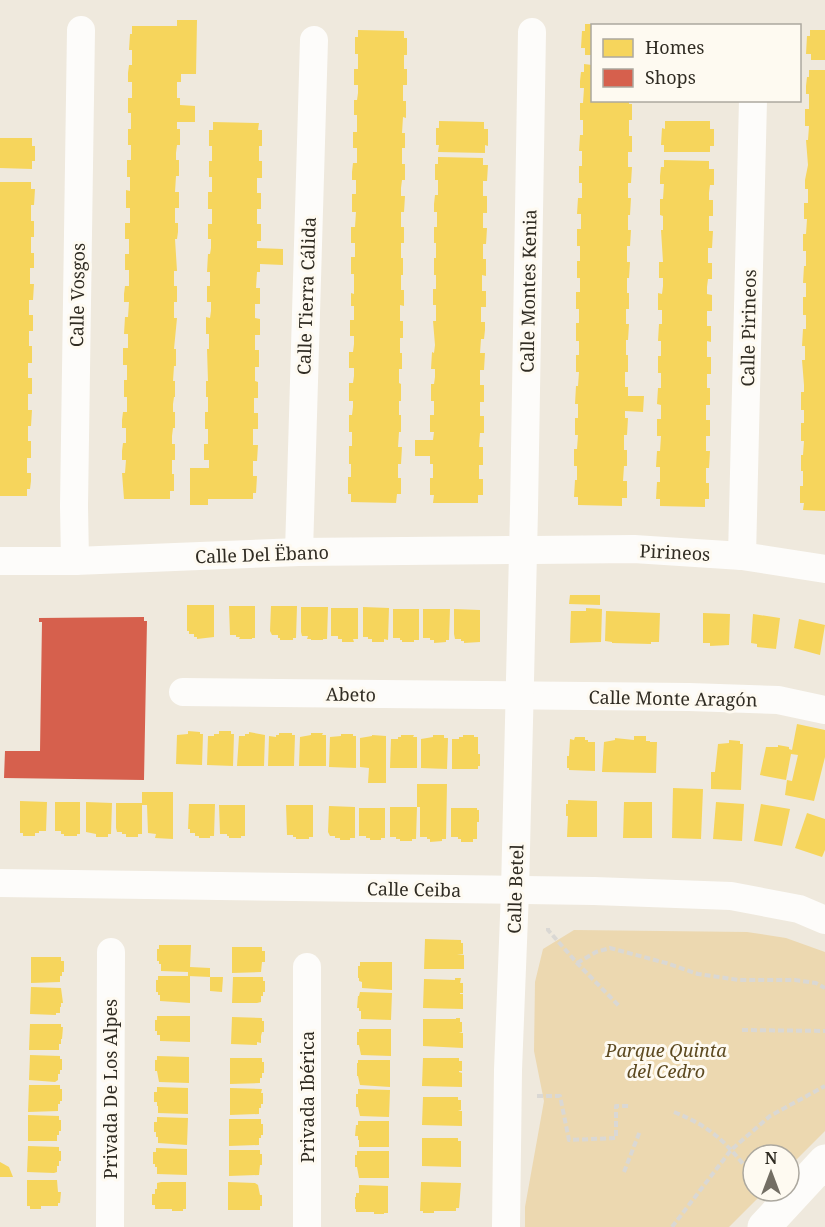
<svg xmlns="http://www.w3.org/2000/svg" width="825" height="1227" font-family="'Noto Serif',serif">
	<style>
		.green { fill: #ecd8b0 }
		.homes { fill: #f6d55c }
		.shops { fill: #d6604d }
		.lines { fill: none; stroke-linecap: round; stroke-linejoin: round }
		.path { stroke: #dad8d4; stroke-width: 4; stroke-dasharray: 6 3; stroke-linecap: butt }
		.street { stroke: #fdfcfa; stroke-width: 28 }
		.secondary { stroke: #fdfcfa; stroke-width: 33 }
		.labels { text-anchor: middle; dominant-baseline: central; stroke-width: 6; stroke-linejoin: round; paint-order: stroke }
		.street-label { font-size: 18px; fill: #302c23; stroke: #fefaf1 }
		.park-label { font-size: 18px; font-style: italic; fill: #5d4a21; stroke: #fefaf1 }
	</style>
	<rect width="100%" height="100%" fill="#efe9dd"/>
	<path class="green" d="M574 930 747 932 786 938 825 952V1131L789 1167V1155H753V1191H765L729 1227H525V1207L544 1101 534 1051 535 982 543 949Z"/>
	<g class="homes">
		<path d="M177 20H197L196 74H181V82H177V98H180V105L195 106V122H177V129H180V145H177L176 153V160H179V176H176L175 192H179V208H175V223H178V232L177 239H175L177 271H174V286H177V302H174V318H177L174 349H176V366H174L173 381H175V397H174L173 404V412H175V428H173L172 436V444H175V460H172V474H174V491H170V499H124L122 473H125L126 460H122V451L123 443H126V428H122V420L123 412H127V397H124V380H127V365H123V348H128V334H124L125 317H128L129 302H124V294L125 286H129V270H125V254H129V239H125V223H130V208H126V190L130 191V177H127V160H131V145H128V129H131V113H128V98H132V82H128V73L129 65H132V50H129L130 34H132V26H177Z"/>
		<path d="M585 24H592V55H585V48H581L582 31H585Z"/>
		<path d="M358 30 404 31V38H407V55H404V69H407V85H403V101H406V118L403 117 402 133H405V148H402V164H405V180H402L401 188V196H405L404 212H401V227H404V243H401V258H403V275H401V290H404V306L400 305V321H403V338H400V353H402V369H399V383L401 384V401H399V415H401V432H399L398 447H402L401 464H398V478H401V494H397L396 503 351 502V494H348V477H351V464H349V446H352V432H349V415H352L353 407V401H349V383H353L354 376V368H349V352H353L354 344V336H350V320H354V306H351V293L354 294V274H351V257H355V243H351V227H355L356 212H352V194H356V180H352V172L353 163H357V148H353V132H357V115H354V100H357L358 93V85H354V69H358V54H355V37H358Z"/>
		<path d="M810 30H825V60H811V54H806L807 36H810Z"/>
		<path d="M584 64 592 65V100H629V104H632V120H629V136H632V152H628V167H632L631 183H628V198H631L630 215H628V230H631L630 246H627V262H630L629 278H627V293H629V309H626V324H629L628 340H626V355H628V372H625V387H628V396H644L643 412 625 411V418H628L627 435H624V450H627V466H624L623 481H627V498H622V506L578 505V497H574L575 480H577V466H574V449H577L578 435H575V418H578V404H575L576 386H578L579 372H576V355H579V341H576V323H579V309H576V292H580V278H577V261H580V246H577V229H581V214H577L578 198H582V183H579V166H582V151H579L580 135H583V120H580V103H583L584 88H580V81L581 72H584Z"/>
		<path d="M809 70H825V511L803 510 804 503H800V486H803V471H801V455H803L804 441H801V423H804V410H801V392H804V385L802 360H805V346H802L803 329H806V315H803V297H806V283H803L804 266H806V251H803V234H806L807 219H804V203H808V189H805V180L808 165 806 140H808L809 126H805V109H809V94H806V86L807 77H809Z"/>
		<path d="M439 121 484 122V129H488V146L485 145V153L438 152 439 145H436V128H439Z"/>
		<path d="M665 121H710V129H714V146H710V152H664V145H661L662 128 665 129Z"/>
		<path d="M213 122 259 123 258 130H262V146H259V161H262V178H257V193H261V209H257V224H261V241H257V248L283 249V265L260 264V272H257L256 288H260V304H255V318L260 319V335H255V350H259V367H255V381L258 382V398H254V413H258V429H253V445H258L257 461H253V476H257L256 493H253V499H208V505H190V468H209V460H204V444H208V429H205V412H208V397H206V381H208L207 349H209V334H206V317L210 318 211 311V302H207V286H210V272H207L208 254H210L211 248V239H208V224H212V209H208V192H212V177H209V161H212V146H209V130H213Z"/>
		<path d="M0 138H32V146H35V161H32V169L0 168Z"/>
		<path d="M438 157 483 158V165H488L487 181H483V196H487V213H483V228H487L486 244H483V259H486V276L482 275V291H486V307H481V322H485V330L484 339H481L480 353H485L484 370H480V385H484V402H480V416H484V433H480L479 447H483V465H479V479H483V495H478V503H433L434 495H430V478H433V464H430V456H415V440H433L434 432H430V415H434V401H431V384H434L435 377V369H431L432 352 434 353 435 345 433 321H436V305H433V289H436V275H434V258H436V243H434V227H437V212H434V204L435 195H438V180H435V164H438Z"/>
		<path d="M664 160 709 161V169H714V185H710L709 193V200H713V216H709V231H713L712 248H708V263H712V279H708L707 287V294L712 295V311H707V326H711V342L707 341V357H711V374H707V388H710V405H706V420H710V436H706V451H710L709 468H706V483H709V499H705V507L660 506V499H656L657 482H660V467H656L657 451H660L661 436H657V419H661V405L657 404 658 388H661V373H658V356H661V341H658L659 324H662V310H658V293L662 294 663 286V278H659V262H663L661 230H663V216L660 215V199H663L664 184H660V176L661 167H664Z"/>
		<path d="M0 182H31V189H35L34 205H31V221H34V237H31V253H34V268H30V284H34L33 300H29V315H33V331H29V346H32V363H28V378H32V394H28V410H32L31 426H28V441H31V458H27V473H31V481L30 489H27V496H0Z"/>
		<path d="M570 595H600V605L569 604Z"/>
		<path d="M187 605H214V637L197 639V637H194V634H189V631H187Z"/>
		<path d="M229 606H255V638H252V639H239L240 637H236V635H230Z"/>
		<path d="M271 606H297L296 638H293V640H280V638H278V635H272L270 631Z"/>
		<path d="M301 607H328L327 639H323V640H311V639H307L308 636H302L301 632Z"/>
		<path d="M363 607 389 608 388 640 384 639V642H372V639H368V637H363Z"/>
		<path d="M331 608H358V639H353L354 642H342V639H338V636H331Z"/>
		<path d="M586 608 602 609 601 642 570 643 571 611H586Z"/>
		<path d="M393 609H419V640H414V642H402V640H400V638H393Z"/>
		<path d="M423 609H450L449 640H446V642L434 643V640H430V638H423Z"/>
		<path d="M454 609 480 610V642L464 643V641H461V639H455L454 634Z"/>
		<path d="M606 611 660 613 659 642H651V644L612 643V642L605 641Z"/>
		<path d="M703 613 730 614 729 645 710 646V643H703Z"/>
		<path d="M753 614 780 618 776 649 757 647V644L751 643Z"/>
		<path d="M799 619 825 625 820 655 794 648Z"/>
		<path d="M797 724 825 730V757L814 801 785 795 787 780 792 781 798 755 791 754 786 780 760 775 766 747H778V745L789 747V749L792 750Z"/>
		<path d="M188 731 200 732V734H203L202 765 176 764 177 735 188 734Z"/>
		<path d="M219 731H231V734H234L233 766 207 765 208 736H214V734H219Z"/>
		<path d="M249 732 265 735 264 766H237L239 736H245V734H249Z"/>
		<path d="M279 733H292V735H295L294 766H268L269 736 276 737V735H279Z"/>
		<path d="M311 733H323L322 735H326V766H299L300 737 311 735Z"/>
		<path d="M341 734H353V736H356V768L329 767 330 737 341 736Z"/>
		<path d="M372 735 386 736V783H368L369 768 360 767V738L372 736Z"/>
		<path d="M401 735H414L413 737H417V768H390L391 739H398V737H401Z"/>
		<path d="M433 735H444V738H448L447 769 421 768V739L433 737Z"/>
		<path d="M463 735H474V737H478V754H480V766H478V769H452V739H459V737H463Z"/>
		<path d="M634 736H646V741H650V742H657L656 773 602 772 604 742 615 740V738L634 740Z"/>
		<path d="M575 737H585V740H588V742H595V771L569 770V768H567V756H569L570 739 574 740Z"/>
		<path d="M729 740 740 741V744H743L741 790 711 789V772H715L718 744 729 743Z"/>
		<path d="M417 784H447L446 839H442V841L430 842V839H427V837H420V807H417L416 839H412V841H400V839H396V837H390V807H417Z"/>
		<path d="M673 788 703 789 701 839 672 838Z"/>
		<path d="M142 792H173V839L155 838 156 834 148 833 147 805H142V834H138V837H126V834H122V832H117L116 828V803H142Z"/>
		<path d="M568 800 597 801V837H567L568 816H566V804H568Z"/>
		<path d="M20 801 47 802 46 831H39V833H35V836H23V833H20Z"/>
		<path d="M55 802H80V834H77V836H64V834H61V831H55Z"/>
		<path d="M86 802 112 803 111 834H108V837H96V834L86 832Z"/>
		<path d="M624 802H652V838H623Z"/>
		<path d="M716 802 744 804 742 841 713 839Z"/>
		<path d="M189 804H215L214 836H210V838H199V836H195V833H190V829H188Z"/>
		<path d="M761 804 790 809 782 846 754 841Z"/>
		<path d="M219 805H245V836H241V838H229V836H227V834H220Z"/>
		<path d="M286 805H313V837H309V839H296V837H293V835H287Z"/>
		<path d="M329 806 355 807V838H350V840H340V838H335V836H330L328 832Z"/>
		<path d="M359 808H385V838H381V840H370V838H366V836H359Z"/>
		<path d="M451 808H477V810H479V822H477V839H473V842H461V839H458V837H451Z"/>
		<path d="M807 813 825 819V850L822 857 795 848Z"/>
		<path d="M425 939 461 940V943H463V954H457L464 955V969H424Z"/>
		<path d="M159 945H191L190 967 210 968V977L188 976V972L161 971V964H159V961H157V949H159Z"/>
		<path d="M232 947H262V951H265V962H262L261 972 232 973Z"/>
		<path d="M31 957H61V961H64V972H62V976H60V982L31 983Z"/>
		<path d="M360 962H392V990L362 988V982L359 981V978H358V966H360Z"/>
		<path d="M158 976H190V1003L160 1001V995H158V992H156V980H158Z"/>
		<path d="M210 977H223L222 992 210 991Z"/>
		<path d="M233 977H263V981H265V992H263V996H261V1002L257 1003H232Z"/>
		<path d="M455 978H461L460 983H463V993H460V994H463V1009L423 1008 424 979 455 980Z"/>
		<path d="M31 987 61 988 63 1003H61V1007H60V1013H56V1015L30 1014Z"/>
		<path d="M360 992 392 993 391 1020 361 1019V1011H359V1008H357L358 996H359Z"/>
		<path d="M157 1016H190V1042L160 1041V1035H157V1031H155V1020H157Z"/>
		<path d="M232 1017 262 1018V1021H264V1032H262L261 1036V1043L257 1042V1045L231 1044Z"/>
		<path d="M456 1018H460V1022H462V1032L459 1033H463V1048L423 1046V1019H456Z"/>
		<path d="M30 1024H61V1027H63L62 1039H61V1044H59V1050H29Z"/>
		<path d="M359 1029H391V1056L361 1055 359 1045H357V1032H359Z"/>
		<path d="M30 1055 60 1056V1059H62V1070H60V1074H58V1080L55 1082 29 1080Z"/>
		<path d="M157 1056 189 1057V1083L159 1082 157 1071H155V1060H157Z"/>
		<path d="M230 1058H262V1062H264V1073H262V1078H260V1083L230 1084Z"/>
		<path d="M423 1058H459V1061H462V1071H459V1072L462 1073V1087L422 1086Z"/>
		<path d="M358 1060H390V1087L360 1085 358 1076H357V1063H358Z"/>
		<path d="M29 1085H60V1089H62V1101H60V1104H58V1111L28 1112Z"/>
		<path d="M157 1087 188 1088V1114L158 1113V1106H157V1102H154V1092H157Z"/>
		<path d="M230 1088 262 1089 261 1093H263V1104H261V1108H259V1114L230 1115Z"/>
		<path d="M358 1089 390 1090 389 1117 360 1116 358 1107H356V1094H358Z"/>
		<path d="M423 1097H458V1100H461V1110L458 1111H462V1126L422 1125Z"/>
		<path d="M28 1115 59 1116V1120H61V1131H59V1135H57V1141H28Z"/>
		<path d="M157 1117 188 1118 187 1145 158 1143V1137H156V1132H154V1122H157Z"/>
		<path d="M229 1119H261V1124H263V1135H261V1138H259V1145L229 1146Z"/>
		<path d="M358 1121H389V1147H359V1140H358V1136H355L356 1125H358Z"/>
		<path d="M422 1138H458V1141H461V1167L422 1166Z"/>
		<path d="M28 1146 59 1147V1151H61V1161H59V1166H57V1172L54 1173 27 1172Z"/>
		<path d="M156 1148 187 1149V1175L157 1174V1167H155V1164H153V1152H156Z"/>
		<path d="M229 1150H260V1154H262V1165H260L259 1175 229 1176Z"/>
		<path d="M357 1151H389V1178H359L357 1167H355V1155H357Z"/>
		<path d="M0 1162 9 1167 13 1177H0Z"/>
		<path d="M27 1180H57L58 1192H61L60 1203H58V1206H41V1209H30V1206H27Z"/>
		<path d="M161 1182H186V1209H183V1211H172V1209H155V1205H152V1194H155V1189H157V1183Z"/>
		<path d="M228 1182 255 1183 258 1185 260 1195H262V1206H260V1210H228Z"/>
		<path d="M421 1182 461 1183 459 1208H456V1211H434V1213H423V1211H420Z"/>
		<path d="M359 1185 388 1186V1213H384V1214H374V1212H356V1209H355V1197H356V1193H359Z"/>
	</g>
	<path class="shops" d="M144 617V621H147L144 780 4 778 5 751H40L42 622H39V618Z"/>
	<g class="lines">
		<g class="path">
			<path d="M548 928V930L577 963 620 1007"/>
			<path d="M577 963 596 952 610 948 666 963 698 974 739 980H795L816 983 825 988"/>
			<path d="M742 1030 825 1031"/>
			<path d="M537 1096H560L569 1140 616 1138V1106H631"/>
			<path d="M674 1112C714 1128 727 1144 753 1176"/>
			<path d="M624 1172 640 1131"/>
			<path d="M672 1227 731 1150 770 1116 825 1086"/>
		</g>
		<g class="street">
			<path d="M299 552 314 40"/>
			<path d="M742 556 753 100"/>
			<path d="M0 561H75L299 552 634 549 742 556 825 569"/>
			<path d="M75 561 74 506 81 30"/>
			<path d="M183 692 689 697 778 700 825 710"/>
			<path d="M0 883 594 891 731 896 799 909 825 920"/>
			<path d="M110 1227 111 952"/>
			<path d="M307 1227V967"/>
			<path d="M506 1227 508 1070 515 891 524 510 532 32"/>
		</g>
		<path class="secondary" d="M764 1227 825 1161"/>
	</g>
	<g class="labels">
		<g class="street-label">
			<text transform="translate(528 291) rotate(-89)">Calle Montes Kenia</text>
			<text transform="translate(77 295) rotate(-89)">Calle Vosgos</text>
			<text transform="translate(306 296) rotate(-88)">Calle Tierra Cálida</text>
			<text transform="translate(748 328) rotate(-89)">Calle Pirineos</text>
			<text transform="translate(675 552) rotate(3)">Pirineos</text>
			<text transform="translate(262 554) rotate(-2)">Calle Del Ëbano</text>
			<text transform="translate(351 694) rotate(1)">Abeto</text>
			<text transform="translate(673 698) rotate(1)">Calle Monte Aragón</text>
			<text transform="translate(414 889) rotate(1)">Calle Ceiba</text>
			<text transform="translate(515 889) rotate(-88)">Calle Betel</text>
			<text transform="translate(110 1089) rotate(-90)">Privada De Los Alpes</text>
			<text transform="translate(307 1097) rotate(-90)">Privada Ibérica</text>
		</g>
		<g class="park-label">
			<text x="666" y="1050">Parque Quinta<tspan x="666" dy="21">del Cedro</tspan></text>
		</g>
	</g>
	<rect x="591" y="24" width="210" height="78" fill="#fefaf1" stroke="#aca89f" stroke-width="1.5"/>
	<rect x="603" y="39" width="30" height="18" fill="#f6d55c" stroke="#aca89f" stroke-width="1.5"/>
	<text x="645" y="54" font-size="18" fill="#302c23">Homes</text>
	<rect x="603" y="69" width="30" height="18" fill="#d6604d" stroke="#aca89f" stroke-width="1.5"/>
	<text x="645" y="84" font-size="18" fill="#302c23">Shops</text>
	<g transform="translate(771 1173)"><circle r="28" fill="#fefaf1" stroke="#aca89f" stroke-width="1.5"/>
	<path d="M0-4.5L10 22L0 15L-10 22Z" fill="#736e64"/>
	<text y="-9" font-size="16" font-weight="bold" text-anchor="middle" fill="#302c23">N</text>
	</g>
</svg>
